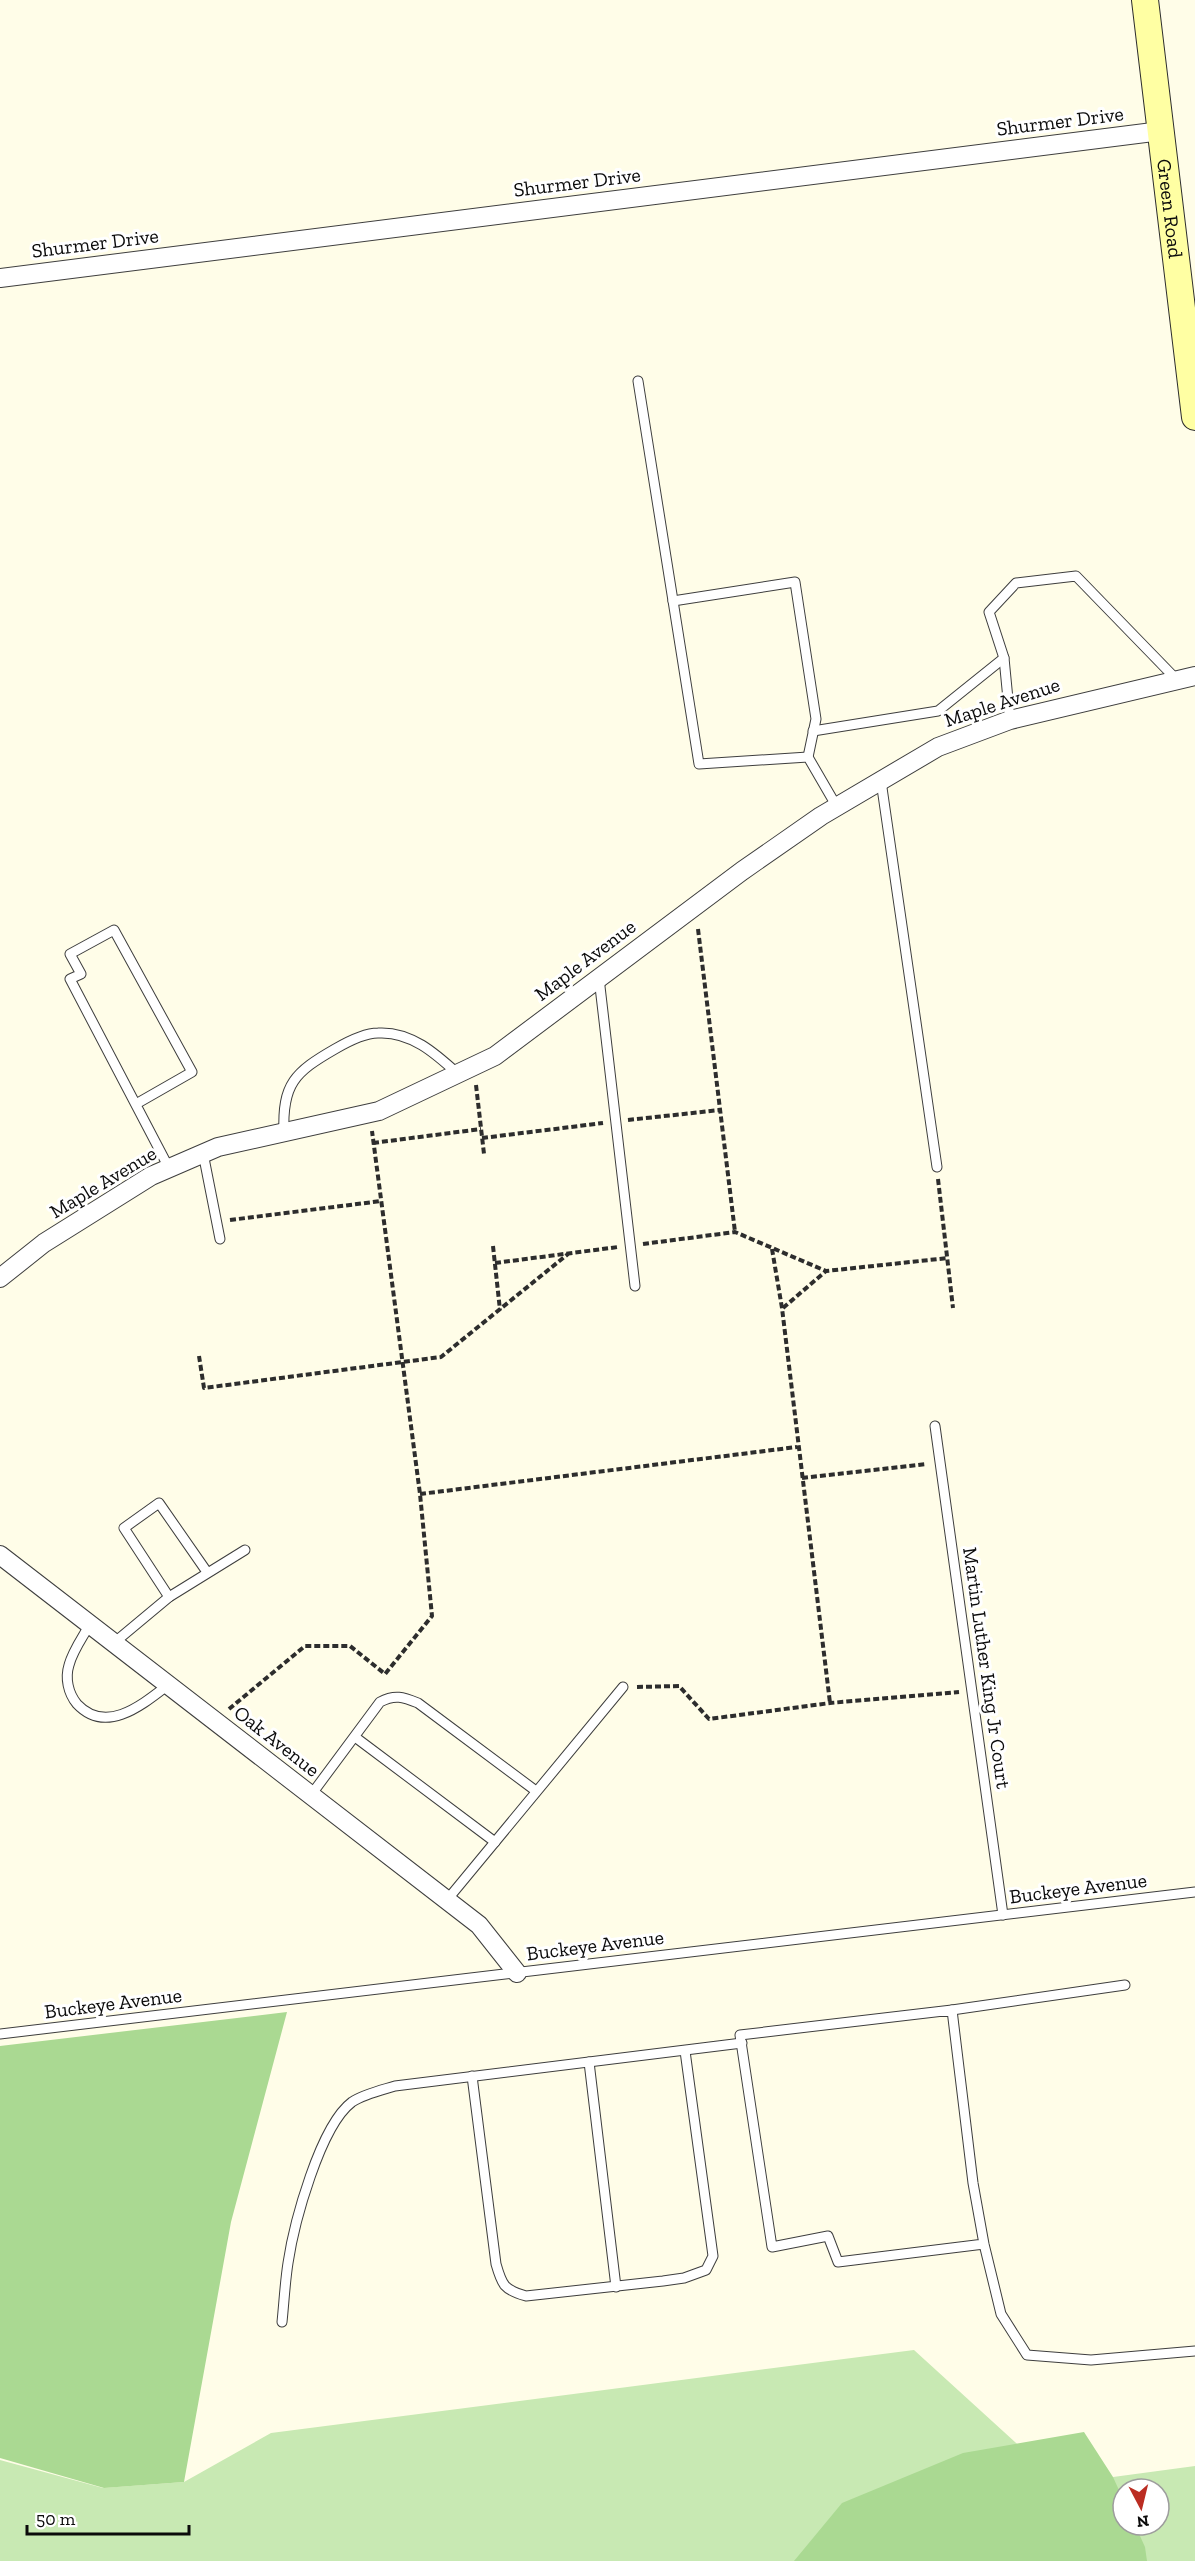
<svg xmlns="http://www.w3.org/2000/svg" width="1195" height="2561" font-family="'Zilla Slab',serif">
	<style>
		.green { fill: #c8e9b3; fill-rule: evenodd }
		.forest { fill: #aad992 }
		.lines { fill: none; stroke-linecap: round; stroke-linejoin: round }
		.service-casing { stroke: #3e3e3e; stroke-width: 11 }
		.minor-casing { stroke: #3e3e3e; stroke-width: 20 }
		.secondary-casing { stroke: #2d2d2d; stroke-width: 28 }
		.path { stroke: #2d2d2d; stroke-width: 4; stroke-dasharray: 6 3; stroke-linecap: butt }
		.service { stroke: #fff; stroke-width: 9 }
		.minor { stroke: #fff; stroke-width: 18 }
		.secondary { stroke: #ffffa3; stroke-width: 26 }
		.labels { text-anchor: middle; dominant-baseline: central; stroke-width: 6; stroke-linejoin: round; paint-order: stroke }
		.street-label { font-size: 20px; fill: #0b0b0b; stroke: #fff }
	</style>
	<rect width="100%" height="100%" fill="#fffde8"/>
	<path class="green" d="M914 2350 1061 2484 1195 2466V2561H0V2460L103 2488 184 2482 271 2433ZM1123 2489H1159V2525H1123Z"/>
	<g class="forest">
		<path d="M287 2012 231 2222 184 2482 104 2488 0 2458V2046Z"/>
		<path d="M1084 2432 1113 2477 1123 2499V2525H1135L1145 2547 1147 2561H794L842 2503 963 2453Z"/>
	</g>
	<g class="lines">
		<defs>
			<g id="service">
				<path d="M638 381 699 764 808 757 837 807"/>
				<path d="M673 601 795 582 816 719 808 757"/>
				<path d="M1010 720 1004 658 989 612 1016 583 1076 576 1177 680"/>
				<path d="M813 731 938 711 1004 658"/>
				<path d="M881 781 937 1167"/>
				<path d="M599 978 635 1286"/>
				<path d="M136 1104 192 1072 114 930 70 954 81 974 70 979 169 1168"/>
				<path d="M284 1132C282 1084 295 1072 335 1049 347 1042 364 1033 378 1033 411 1031 436 1054 458 1074"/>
				<path d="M203 1153 220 1239"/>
				<path d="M935 1426 1003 1915"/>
				<path d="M169 1597 124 1528 159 1503 207 1572"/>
				<path d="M90 1624C83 1637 73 1650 69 1665 65 1678 68 1693 77 1704 106 1735 142 1705 168 1685"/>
				<path d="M115 1642 169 1597 245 1550"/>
				<path d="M355 1737 495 1842"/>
				<path d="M311 1795 380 1702C395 1694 403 1697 418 1703L536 1791"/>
				<path d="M447 1900 623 1687"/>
				<path d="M952 2010 1125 1985"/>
				<path d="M0 2034 1195 1892"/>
				<path d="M589 2062 616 2287"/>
				<path d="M472 2076 496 2264C502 2285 504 2290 526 2296L663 2281 684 2278 706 2270 713 2256 685 2051"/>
				<path d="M984 2244 838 2262 828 2236 772 2247 740 2035 952 2010 973 2183 984 2244 1001 2314 1027 2355 1091 2360 1195 2351"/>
				<path d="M282 2322C284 2303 285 2282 288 2263 294 2223 320 2126 352 2102 364 2094 382 2090 395 2086L742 2043"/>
			</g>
			<g id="minor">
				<path d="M0 278 1161 131"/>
				<path d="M0 1278 44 1243 151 1176 218 1147 379 1111 495 1056 742 871 821 816 938 747 1010 720 1195 676"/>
				<path d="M0 1555 479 1925 517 1973"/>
			</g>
			<g id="secondary">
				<path id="s1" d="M1145 0 1195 417"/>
			</g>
		</defs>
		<use href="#service" class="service-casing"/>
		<use href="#minor" class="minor-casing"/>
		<use href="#secondary" class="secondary-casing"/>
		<g class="path">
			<path d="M698 929 735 1232"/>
			<path d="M476 1085 484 1154"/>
			<path d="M628 1120 720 1110"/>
			<path d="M482 1138 603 1123"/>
			<path d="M373 1143 481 1129"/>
			<path d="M938 1179 953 1308"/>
			<path d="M230 1220 381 1201"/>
			<path d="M643 1244 735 1232 826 1271 948 1258"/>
			<path d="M493 1246 500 1310"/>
			<path d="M772 1249 782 1308 830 1703"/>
			<path d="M495 1263 618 1247"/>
			<path d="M783 1308 826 1271"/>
			<path d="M199 1356 204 1388 441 1357 568 1254"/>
			<path d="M802 1478 927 1464"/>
			<path d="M420 1494 797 1447"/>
			<path d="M637 1687 679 1686 709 1719 830 1703 959 1692"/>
			<path d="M229 1709 305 1646H350L385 1674 432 1616 420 1494 372 1131"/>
		</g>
		<use href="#service" class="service"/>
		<use href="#minor" class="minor"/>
		<use href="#secondary" class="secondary"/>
	</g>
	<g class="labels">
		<g class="street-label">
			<text transform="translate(1060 121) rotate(-7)">Shurmer Drive</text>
			<text transform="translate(577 182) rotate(-7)">Shurmer Drive</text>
			<text stroke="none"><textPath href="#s1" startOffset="210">Green Road</textPath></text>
			<text transform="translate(95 243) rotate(-7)">Shurmer Drive</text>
			<text transform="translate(1002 702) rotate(-18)">Maple Avenue</text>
			<text transform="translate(585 960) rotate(-37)">Maple Avenue</text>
			<text transform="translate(103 1182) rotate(-31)">Maple Avenue</text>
			<text transform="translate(987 1668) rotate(82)">Martin Luther King Jr Court</text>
			<text transform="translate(277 1741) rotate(38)">Oak Avenue</text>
			<text transform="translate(1078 1888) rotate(-7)">Buckeye Avenue</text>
			<text transform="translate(595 1945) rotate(-7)">Buckeye Avenue</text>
			<text transform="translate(113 2003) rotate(-7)">Buckeye Avenue</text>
		</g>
	</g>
	<g transform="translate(1141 2507) rotate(173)"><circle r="28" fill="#ffffff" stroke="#9d9d9d" stroke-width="1.5"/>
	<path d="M0-4.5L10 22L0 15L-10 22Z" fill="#bb2d22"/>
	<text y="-9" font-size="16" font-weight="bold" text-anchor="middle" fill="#0b0b0b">N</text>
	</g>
	<path d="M27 2525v9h162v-9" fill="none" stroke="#0b0b0b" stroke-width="3"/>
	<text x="36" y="2525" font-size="18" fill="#0b0b0b" stroke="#ffffff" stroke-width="4.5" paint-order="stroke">50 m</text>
</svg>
